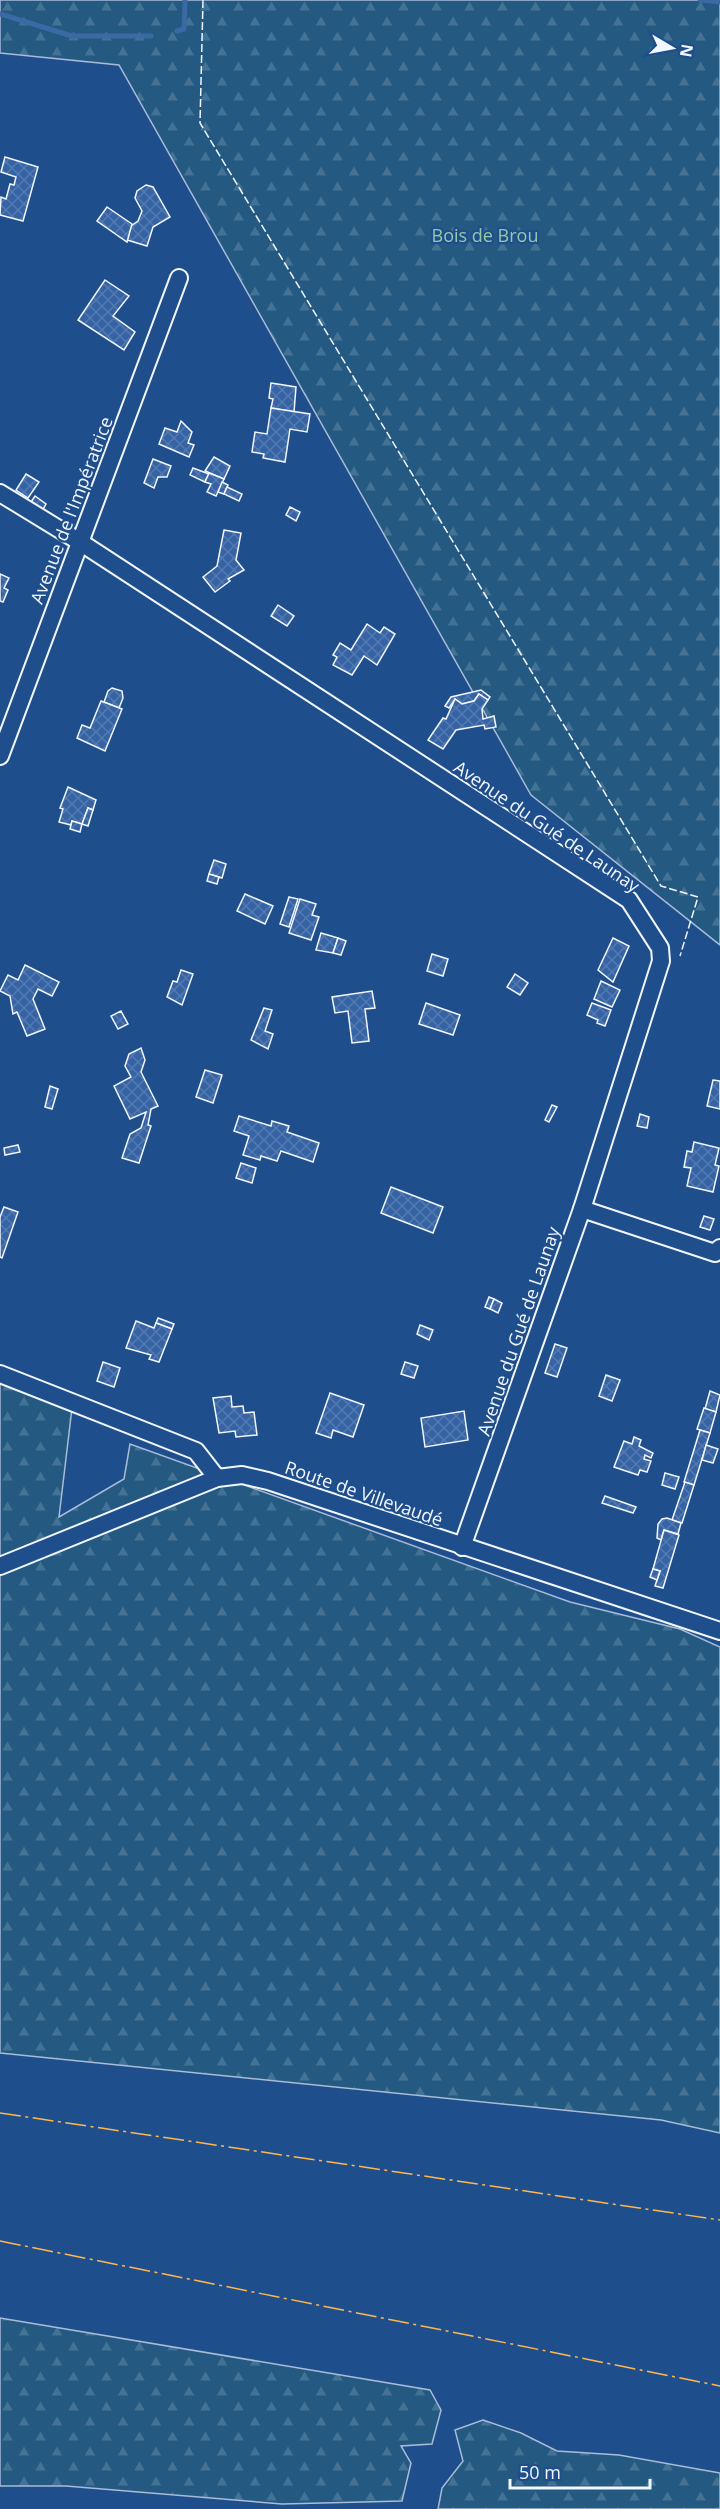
<svg xmlns="http://www.w3.org/2000/svg" width="720" height="2509" font-family="'Open Sans',sans-serif">
	<style>
		.forest { fill: url(#forest-firs); stroke: #a8bbd7; stroke-width: 1.5 }
		.lines { fill: none; stroke-linecap: round; stroke-linejoin: round }
		.stream { stroke: #3b69a3; stroke-width: 5 }
		.building { fill: url(#building-cross-hatch); stroke: #f2f6ff; stroke-width: 1.5 }
		.street-casing { stroke: #f2f6ff; stroke-width: 20 }
		.street { stroke: #1f4e8c; stroke-width: 16 }
		.fence { stroke: #f2f6ff; stroke-width: 1.5; stroke-dasharray: 8 3; stroke-linecap: butt }
		.power { stroke: #ffb74d; stroke-width: 1.5; stroke-dasharray: 21 4.5 3 4.5; stroke-linecap: butt }
		.labels { text-anchor: middle; dominant-baseline: central; stroke-width: 4.5; stroke-linejoin: round; paint-order: stroke }
		.park-label { font-size: 18px; fill: #97c8a6; stroke: #1f4e8c }
		.street-label { font-size: 18px; fill: #f2f6ff; stroke: #1f4e8c }
	</style>
	<defs>
		<pattern id="forest-firs" width="22" height="20" patternUnits="userSpaceOnUse" patternTransform="scale(1.5)"><rect width="22" height="20" fill="#245a82"/><path d="M5 1l3.5 6h-7zM16 11l3.5 6h-7z" fill="#447295"/></pattern>
		<pattern id="building-cross-hatch" width="8" height="8" patternUnits="userSpaceOnUse" patternTransform="scale(1.5)"><rect width="8" height="8" fill="#3563a3"/><path d="M0 0l8 8M0 8l8-8" fill="none" stroke="#537ab1"/></pattern>
	</defs>
	<rect width="100%" height="100%" fill="#1f4e8c"/>
	<g class="forest">
		<path d="M0 0H720V945L531 795 119 65 0 53Z"/>
		<path d="M0 1382 72 1408 59 1517 124 1479 130 1444 570 1602 680 1629 720 1647V2133L661 2120 0 2053Z"/>
		<path d="M0 2318 430 2390 441 2410 432 2444 401 2446 411 2463 402 2501 282 2504 66 2486H0Z"/>
		<path d="M483 2420 521 2433 557 2451 619 2455 720 2473V2509H438L442 2488 463 2461 455 2430Z"/>
	</g>
	<g class="lines">
		<g class="stream">
			<path d="M700 0 720 2"/>
			<path d="M0 14 72 36H151"/>
			<path d="M177 31 184 29 185 0"/>
		</g>
	</g>
	<g class="building">
		<path d="M5 157 38 167 23 221 0 215 1 197 6 199 10 184 14 185 16 177 1 172Z"/>
		<path d="M146 185 153 187 170 217 153 227 147 246 127 240 131 226 138 221 142 211 135 198 137 191Z"/>
		<path d="M107 207 132 224 127 242 97 221Z"/>
		<path d="M105 280 129 296 113 316 135 332 124 350 78 320Z"/>
		<path d="M271 383 296 387 294 412 271 408 273 399 269 398Z"/>
		<path d="M271 408 310 414 307 432 290 429 285 462 263 458 264 454 252 452 255 432 267 434Z"/>
		<path d="M181 421 192 432 188 443 194 445 189 457 159 444 165 428 177 432Z"/>
		<path d="M214 457 230 466 224 479 205 471Z"/>
		<path d="M153 459 171 466 167 477H158L154 488 144 483Z"/>
		<path d="M193 468 209 474 205 482 190 475Z"/>
		<path d="M209 473 224 479 216 496 207 492 211 484 205 482Z"/>
		<path d="M26 474 39 482 28 498 16 490Z"/>
		<path d="M222 482 228 485 224 494 218 492Z"/>
		<path d="M227 487 242 494 239 501 224 494Z"/>
		<path d="M35 496 46 504 41 513 29 505Z"/>
		<path d="M290 507 300 512 296 521 286 515Z"/>
		<path d="M224 530 241 533 236 560 244 570 228 579 230 581 215 592 203 577 217 566Z"/>
		<path d="M0 574 9 578 4 588 8 590 3 602 0 601Z"/>
		<path d="M278 605 294 616 287 626 271 616Z"/>
		<path d="M367 624 380 633 384 627 395 634 377 665 364 656 352 675 333 665 337 657 333 655 340 643 351 650Z"/>
		<path d="M112 688 122 691 123 698 119 708 104 702 108 691Z"/>
		<path d="M481 690 490 697 488 700 479 694 474 701 462 704 455 699 449 708 445 706 451 697Z"/>
		<path d="M479 694 488 700 482 709 483 719 494 716 496 727 485 729 484 725 456 730 443 749 428 740 443 718 446 719 455 699 462 704 474 701Z"/>
		<path d="M101 701 122 709 105 751 77 738 82 725 90 728Z"/>
		<path d="M68 787 96 800 93 810 88 808 82 824 72 821 71 825 59 822 63 809 60 808Z"/>
		<path d="M88 808 93 810 88 826 82 824Z"/>
		<path d="M72 821 82 824 80 832 70 829Z"/>
		<path d="M214 860 226 864 222 878 209 874Z"/>
		<path d="M209 874 219 877 217 884 207 881Z"/>
		<path d="M245 894 273 906 265 924 237 911Z"/>
		<path d="M289 897 298 899 289 927 280 924Z"/>
		<path d="M300 899 316 904 312 915 319 917 311 940 289 933Z"/>
		<path d="M321 933 338 938 333 953 316 950Z"/>
		<path d="M338 938 346 941 341 955 333 953Z"/>
		<path d="M613 938 629 946 613 982 598 970Z"/>
		<path d="M432 954 448 959 443 976 427 971Z"/>
		<path d="M25 965 59 982 52 996 38 989 33 999 45 1029 27 1036 17 1012 13 1014 10 996 0 991 8 975 18 980Z"/>
		<path d="M181 970 193 974 182 1005 167 997 173 981 177 982Z"/>
		<path d="M515 974 528 983 520 995 507 987Z"/>
		<path d="M601 981 620 990 612 1007 594 999Z"/>
		<path d="M372 991 375 1008 365 1009 369 1041 352 1043 348 1011 335 1013 332 997Z"/>
		<path d="M426 1003 460 1015 453 1035 419 1024Z"/>
		<path d="M592 1003 611 1010 605 1026 597 1023 598 1020 587 1015Z"/>
		<path d="M264 1008 272 1010 265 1031 273 1034 268 1049 251 1040Z"/>
		<path d="M121 1011 128 1024 118 1029 111 1016Z"/>
		<path d="M141 1048 145 1060 141 1072 158 1106 151 1109 148 1125 151 1126 139 1163 122 1158 130 1134 141 1128 146 1112 130 1119 114 1086 131 1077 125 1066 129 1054Z"/>
		<path d="M205 1070 222 1075 213 1103 196 1097Z"/>
		<path d="M713 1080 720 1081V1109L707 1106Z"/>
		<path d="M50 1086 58 1089 52 1109 45 1107Z"/>
		<path d="M552 1105 557 1107 549 1122 545 1120Z"/>
		<path d="M640 1114 649 1117 647 1128 637 1126Z"/>
		<path d="M239 1116 271 1126 272 1121 289 1126 287 1132 319 1143 313 1162 281 1151 277 1161 261 1156 260 1160 243 1155 249 1136 234 1131Z"/>
		<path d="M694 1142 719 1148 715 1165 719 1166 713 1192 687 1186 691 1168 684 1167 687 1151 692 1152Z"/>
		<path d="M18 1145 20 1152 5 1155 4 1148Z"/>
		<path d="M241 1163 256 1168 252 1183 236 1178Z"/>
		<path d="M391 1187 443 1207 433 1233 381 1213Z"/>
		<path d="M4 1207 18 1212 2 1258 0 1257V1217Z"/>
		<path d="M704 1216 714 1219 710 1230 700 1227Z"/>
		<path d="M489 1297 494 1299 490 1309 485 1307Z"/>
		<path d="M494 1299 502 1303 498 1313 490 1309Z"/>
		<path d="M158 1318 174 1324 172 1329 156 1323Z"/>
		<path d="M136 1321 154 1328 156 1323 172 1329 159 1362 149 1359 151 1355 126 1348Z"/>
		<path d="M420 1325 433 1330 429 1340 417 1334Z"/>
		<path d="M555 1344 567 1348 557 1377 545 1373Z"/>
		<path d="M103 1362 120 1368 114 1387 97 1381Z"/>
		<path d="M405 1362 418 1366 414 1378 401 1374Z"/>
		<path d="M606 1375 620 1380 612 1401 599 1396Z"/>
		<path d="M710 1391 720 1395 716 1412 705 1409Z"/>
		<path d="M330 1393 364 1405 353 1437 333 1430 331 1438 316 1433Z"/>
		<path d="M231 1396 232 1407 243 1406 244 1413 254 1412 257 1435 236 1437 235 1431 219 1433 213 1398Z"/>
		<path d="M704 1408 716 1412 710 1433 697 1429Z"/>
		<path d="M464 1411 468 1440 425 1447 421 1418Z"/>
		<path d="M700 1430 710 1433 694 1485 684 1482Z"/>
		<path d="M634 1437 641 1440 639 1446 653 1453 651 1458 645 1455 644 1459 651 1461 647 1472 640 1470 638 1475 614 1467 624 1441 632 1444Z"/>
		<path d="M706 1445 718 1449 713 1463 702 1460Z"/>
		<path d="M665 1473 679 1477 675 1489 662 1485Z"/>
		<path d="M685 1482 694 1485 682 1523 672 1520Z"/>
		<path d="M605 1496 636 1507 633 1513 602 1503Z"/>
		<path d="M667 1518 681 1523 678 1534 664 1530 661 1540 657 1538 658 1524 662 1519Z"/>
		<path d="M664 1530 679 1535 663 1588 655 1586 660 1571 653 1569Z"/>
		<path d="M653 1569 660 1571 657 1580 650 1577Z"/>
	</g>
	<g class="lines">
		<defs>
			<g id="street">
				<path d="M0 493 80 542 629 900 660 948 661 961 582 1209 462 1547"/>
				<path d="M0 756 179 278"/>
				<path d="M582 1209 715 1253 720 1248"/>
				<path d="M0 1374 196 1451 217 1478"/>
				<path d="M0 1566 217 1478 242 1475 268 1481 720 1631"/>
			</g>
		</defs>
		<use href="#street" class="street-casing"/>
		<use href="#street" class="street"/>
		<path class="fence" d="M203 0 200 123 661 886 698 897 680 956"/>
		<g class="power">
			<path d="M0 2113 720 2220"/>
			<path d="M0 2241 720 2386"/>
		</g>
	</g>
	<g class="labels">
		<g class="park-label">
			<text x="485" y="235">Bois de Brou</text>
		</g>
		<g class="street-label">
			<text transform="translate(71 510) rotate(-69)">Avenue de l'Impératrice</text>
			<text transform="translate(547 826) rotate(34)">Avenue du Gué de Launay</text>
			<text transform="translate(518 1331) rotate(-71)">Avenue du Gué de Launay</text>
			<text transform="translate(364 1493) rotate(19)">Route de Villevaudé</text>
		</g>
	</g>
	<g transform="translate(672 48) rotate(100)" stroke="#1f4e8c" stroke-width="4.5" paint-order="stroke">
	<path d="M0-4.5L10 22L0 15L-10 22Z" fill="#f2f6ff"/>
	<text y="-9" font-size="16" font-weight="bold" text-anchor="middle" fill="#f2f6ff">N</text>
	</g>
	<path d="M510 2479v9h140v-9" fill="none" stroke="#f2f6ff" stroke-width="3"/>
	<text x="519" y="2479" font-size="18" fill="#f2f6ff" stroke="#1f4e8c" stroke-width="4.5" paint-order="stroke">50 m</text>
</svg>
